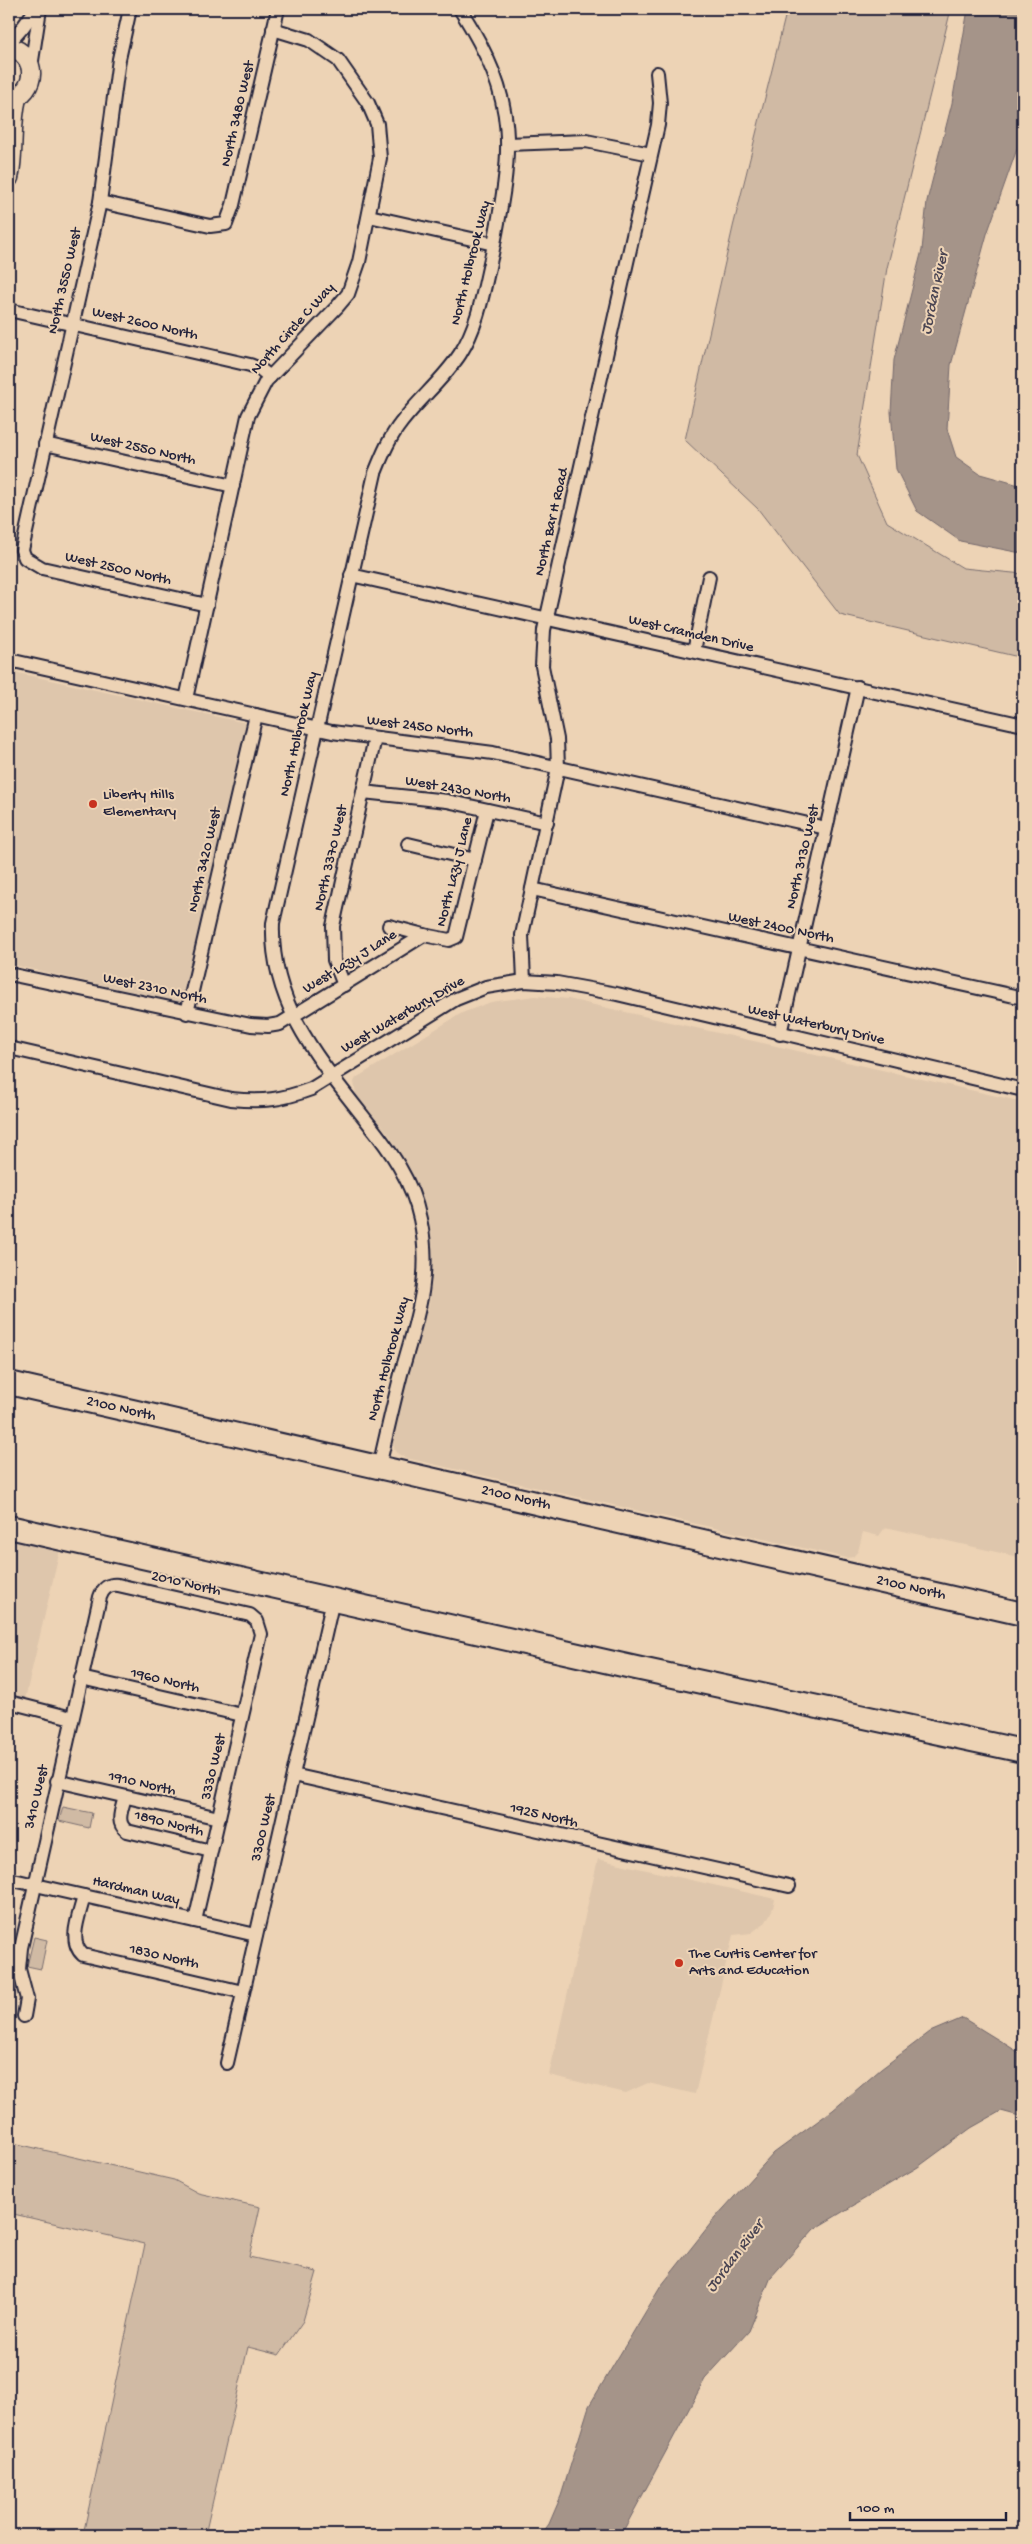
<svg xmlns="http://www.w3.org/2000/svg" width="1032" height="2544" font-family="'Gochi Hand',sans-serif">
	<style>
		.built { fill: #dec6ac }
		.green { fill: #d0baa4; stroke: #796e70 }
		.water { fill: #a59489; stroke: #71666a }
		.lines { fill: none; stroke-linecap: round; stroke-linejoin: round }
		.street-casing { stroke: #22223b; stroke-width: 16 }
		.secondary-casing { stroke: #22223b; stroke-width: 21 }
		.highway-casing { stroke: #22223b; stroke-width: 26 }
		.street { stroke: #edd3b5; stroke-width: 12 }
		.secondary { stroke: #edd3b5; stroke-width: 18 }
		.highway { stroke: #edd3b5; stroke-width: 22 }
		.poi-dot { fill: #c8321e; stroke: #edd3b5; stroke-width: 2 }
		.labels { text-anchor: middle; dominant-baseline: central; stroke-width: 4; stroke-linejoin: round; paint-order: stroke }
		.street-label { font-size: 15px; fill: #22223b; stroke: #edd3b5 }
		.poi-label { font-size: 15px; fill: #22223b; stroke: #edd3b5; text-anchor: start }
		.water-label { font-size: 16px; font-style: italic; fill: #494452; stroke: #edd3b5 }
	</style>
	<rect width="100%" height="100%" fill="#edd3b5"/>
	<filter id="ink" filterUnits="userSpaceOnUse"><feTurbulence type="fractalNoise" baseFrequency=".02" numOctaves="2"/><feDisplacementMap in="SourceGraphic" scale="10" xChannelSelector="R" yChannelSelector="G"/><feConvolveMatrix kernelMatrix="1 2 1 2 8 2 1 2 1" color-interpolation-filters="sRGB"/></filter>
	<g filter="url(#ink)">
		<g class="built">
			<path d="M9 671 246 723 182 1003 9 964Z"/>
			<path d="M535 996 568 999 1023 1102V1558L890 1528 884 1529 879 1536 863 1532 858 1551 853 1557 847 1558 406 1458 398 1454 394 1448 393 1441 406 1381 429 1304 432 1279 430 1245 422 1201 407 1164 390 1136 356 1095 354 1082 356 1078 462 1013 491 1002Z"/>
			<path d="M9 1536 60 1550 25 1699 9 1695Z"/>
			<path d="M598 1859 775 1899 773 1908 766 1922 751 1933 733 1935 695 2094 648 2083 626 2093 549 2075Z"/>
		</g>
		<g class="green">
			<path d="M787 9H951L887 268 857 455 887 522 963 568 1023 574V658L840 615 758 509 685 440 733 227Z"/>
			<path d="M63 1807 92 1813 89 1828 59 1821Z"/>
			<path d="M34 1937 47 1940 41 1969 27 1966Z"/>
			<path d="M9 2142 174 2180 198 2193 260 2207 249 2257 317 2272 303 2321 279 2355 248 2347 205 2535H83L145 2244 9 2213Z"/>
		</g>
		<g class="water">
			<path d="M968 9H1023V132L987 234 951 365 947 429 956 457 980 474 1019 485 1023 484V553H1021L960 541 917 511 896 469 891 412 894 360 922 250 927 201 952 103Z"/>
			<path d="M963 2018 1023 2055V2117L1001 2111 971 2128 918 2167 814 2229 771 2277 749 2331 705 2379 621 2535H541L549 2524 561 2496 589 2406 661 2286 715 2218 774 2153 833 2110 881 2069 930 2032Z"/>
		</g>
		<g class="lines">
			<defs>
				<g id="street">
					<path d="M130 9 119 59 100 202 22 550 25 558 42 568 207 605"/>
					<path d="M9 43 23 27 36 9"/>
					<path d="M31 67 40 9"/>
					<path d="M508 144 586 141 651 154"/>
					<path d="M100 202 210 226 226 224 233 205 278 9"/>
					<path d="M369 216 494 244"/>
					<path d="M9 310 250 365 260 369 270 377"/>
					<path d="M45 444 233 486"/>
					<path d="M351 575 1023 725"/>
					<path d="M694 651 709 577"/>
					<path d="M9 660 332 732 493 753 826 828"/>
					<path d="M186 699 248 416 266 381 337 307 348 294 359 262 380 158 377 124 368 103 338 60 309 40 273 29"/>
					<path d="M363 792 447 801 547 823"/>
					<path d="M408 844 475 860"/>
					<path d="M532 889 1023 998"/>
					<path d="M389 926 424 935"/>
					<path d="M9 974 251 1025 268 1026 280 1024 424 935 449 940 456 937 487 810"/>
					<path d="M524 981 522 935 558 768 557 739 542 666 544 630 658 125 660 103 657 73"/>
					<path d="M344 985 334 960 333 926 375 738"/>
					<path d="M187 1013 256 715"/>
					<path d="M780 1034 858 687"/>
					<path d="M9 1048 231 1099C263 1102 281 1100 311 1089L456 999 486 987 524 981 557 983 617 994 1023 1090"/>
					<path d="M379 1467C386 1436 393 1405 401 1374 416 1321 433 1276 420 1219 412 1180 390 1150 366 1120 319 1060 270 1004 273 923L375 473C382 456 389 438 401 423 419 399 443 380 460 354 479 324 484 288 492 254 513 148 520 104 460 9"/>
					<path d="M81 1678 242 1715"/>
					<path d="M9 1702 72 1718"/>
					<path d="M293 1775 789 1886"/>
					<path d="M57 1781 219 1818"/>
					<path d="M125 1797C122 1809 115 1823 127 1831L211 1851"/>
					<path d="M9 1879 256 1935"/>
					<path d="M84 1896C80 1914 67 1941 83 1955L243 1992"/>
					<path d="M24 2016 27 1999 19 1969 21 1948 100 1597C103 1588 109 1584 118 1585L250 1615 257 1621 261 1634 195 1921"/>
					<path d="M227 2063 333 1600"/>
				</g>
				<g id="secondary">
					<path d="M9 47C39 54 38 93 9 100"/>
					<path d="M9 178C15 152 10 125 17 98"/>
				</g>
				<g id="highway">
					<path d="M9 1383 1023 1614"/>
					<path d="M9 1527 636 1668 1023 1751"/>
				</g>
			</defs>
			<use href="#street" class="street-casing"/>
			<use href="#secondary" class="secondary-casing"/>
			<use href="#highway" class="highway-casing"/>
			<use href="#street" class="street"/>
			<use href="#secondary" class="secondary"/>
			<use href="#highway" class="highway"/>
		</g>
	</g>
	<g class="poi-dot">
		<circle cx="93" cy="804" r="5"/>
		<circle cx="679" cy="1963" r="5"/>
	</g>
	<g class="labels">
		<g class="street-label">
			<text transform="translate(238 114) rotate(-77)">North 3480 West</text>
			<text transform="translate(471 263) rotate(-76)">North Holbrook Way</text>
			<text transform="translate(65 281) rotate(-77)">North 3550 West</text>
			<text transform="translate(145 324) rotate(13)">West 2600 North</text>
			<text transform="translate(293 329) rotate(-48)">North Circle C Way</text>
			<text transform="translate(143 449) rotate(13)">West 2550 North</text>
			<text transform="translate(552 522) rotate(-77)">North Bar H Road</text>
			<text transform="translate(118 569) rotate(13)">West 2500 North</text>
			<text transform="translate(691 634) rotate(13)">West Cramden Drive</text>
			<text transform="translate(420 727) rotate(7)">West 2450 North</text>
			<text transform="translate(299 734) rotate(-77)">North Holbrook Way</text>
			<text transform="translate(458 790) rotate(10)">West 2430 North</text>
			<text transform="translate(803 857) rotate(-77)">North 3130 West</text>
			<text transform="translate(331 858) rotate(-77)">North 3370 West</text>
			<text transform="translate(205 860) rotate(-77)">North 3420 West</text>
			<text transform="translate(455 872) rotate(-76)">North Lazy J Lane</text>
			<text transform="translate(781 928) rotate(12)">West 2400 North</text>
			<text transform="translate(350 962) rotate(-32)">West Lazy J Lane</text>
			<text transform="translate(155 989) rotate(12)">West 2310 North</text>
			<text transform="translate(403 1015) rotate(-30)">West Waterbury Drive</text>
			<text transform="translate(816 1025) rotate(13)">West Waterbury Drive</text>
			<text transform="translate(389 1359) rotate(-75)">North Holbrook Way</text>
			<text transform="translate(121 1409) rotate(13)">2100 North</text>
			<text transform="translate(516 1498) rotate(13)">2100 North</text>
			<text transform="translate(186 1584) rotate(13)">2010 North</text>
			<text transform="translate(911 1588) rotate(13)">2100 North</text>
			<text transform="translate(165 1681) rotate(13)">1960 North</text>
			<text transform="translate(214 1767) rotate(-77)">3330 West</text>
			<text transform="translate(142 1784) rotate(13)">1910 North</text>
			<text transform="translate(37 1797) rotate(-77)">3410 West</text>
			<text transform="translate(544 1816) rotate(13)">1925 North</text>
			<text transform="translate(169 1824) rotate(14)">1890 North</text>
			<text transform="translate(264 1828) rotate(-77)">3300 West</text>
			<text transform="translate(136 1891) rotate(13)">Hardman Way</text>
			<text transform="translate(164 1957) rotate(13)">1830 North</text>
		</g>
		<g class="poi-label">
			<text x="103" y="795">Liberty Hills<tspan x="103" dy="17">Elementary</tspan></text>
			<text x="689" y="1954">The Curtis Center for<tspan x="689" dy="17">Arts and Education</tspan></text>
		</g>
		<g class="water-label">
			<text transform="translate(936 293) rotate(-78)">Jordan River</text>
			<text transform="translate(736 2257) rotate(-53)">Jordan River</text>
		</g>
	</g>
	<rect width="1032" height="2544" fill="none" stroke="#edd3b5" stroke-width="30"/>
	<rect x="15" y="15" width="1002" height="2514" fill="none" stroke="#22223b" stroke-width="2" filter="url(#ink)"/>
	<path d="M850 2512v8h156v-8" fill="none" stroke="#22223b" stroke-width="2.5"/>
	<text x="857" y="2512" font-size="15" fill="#22223b" stroke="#edd3b5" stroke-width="4" paint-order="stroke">100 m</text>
</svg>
